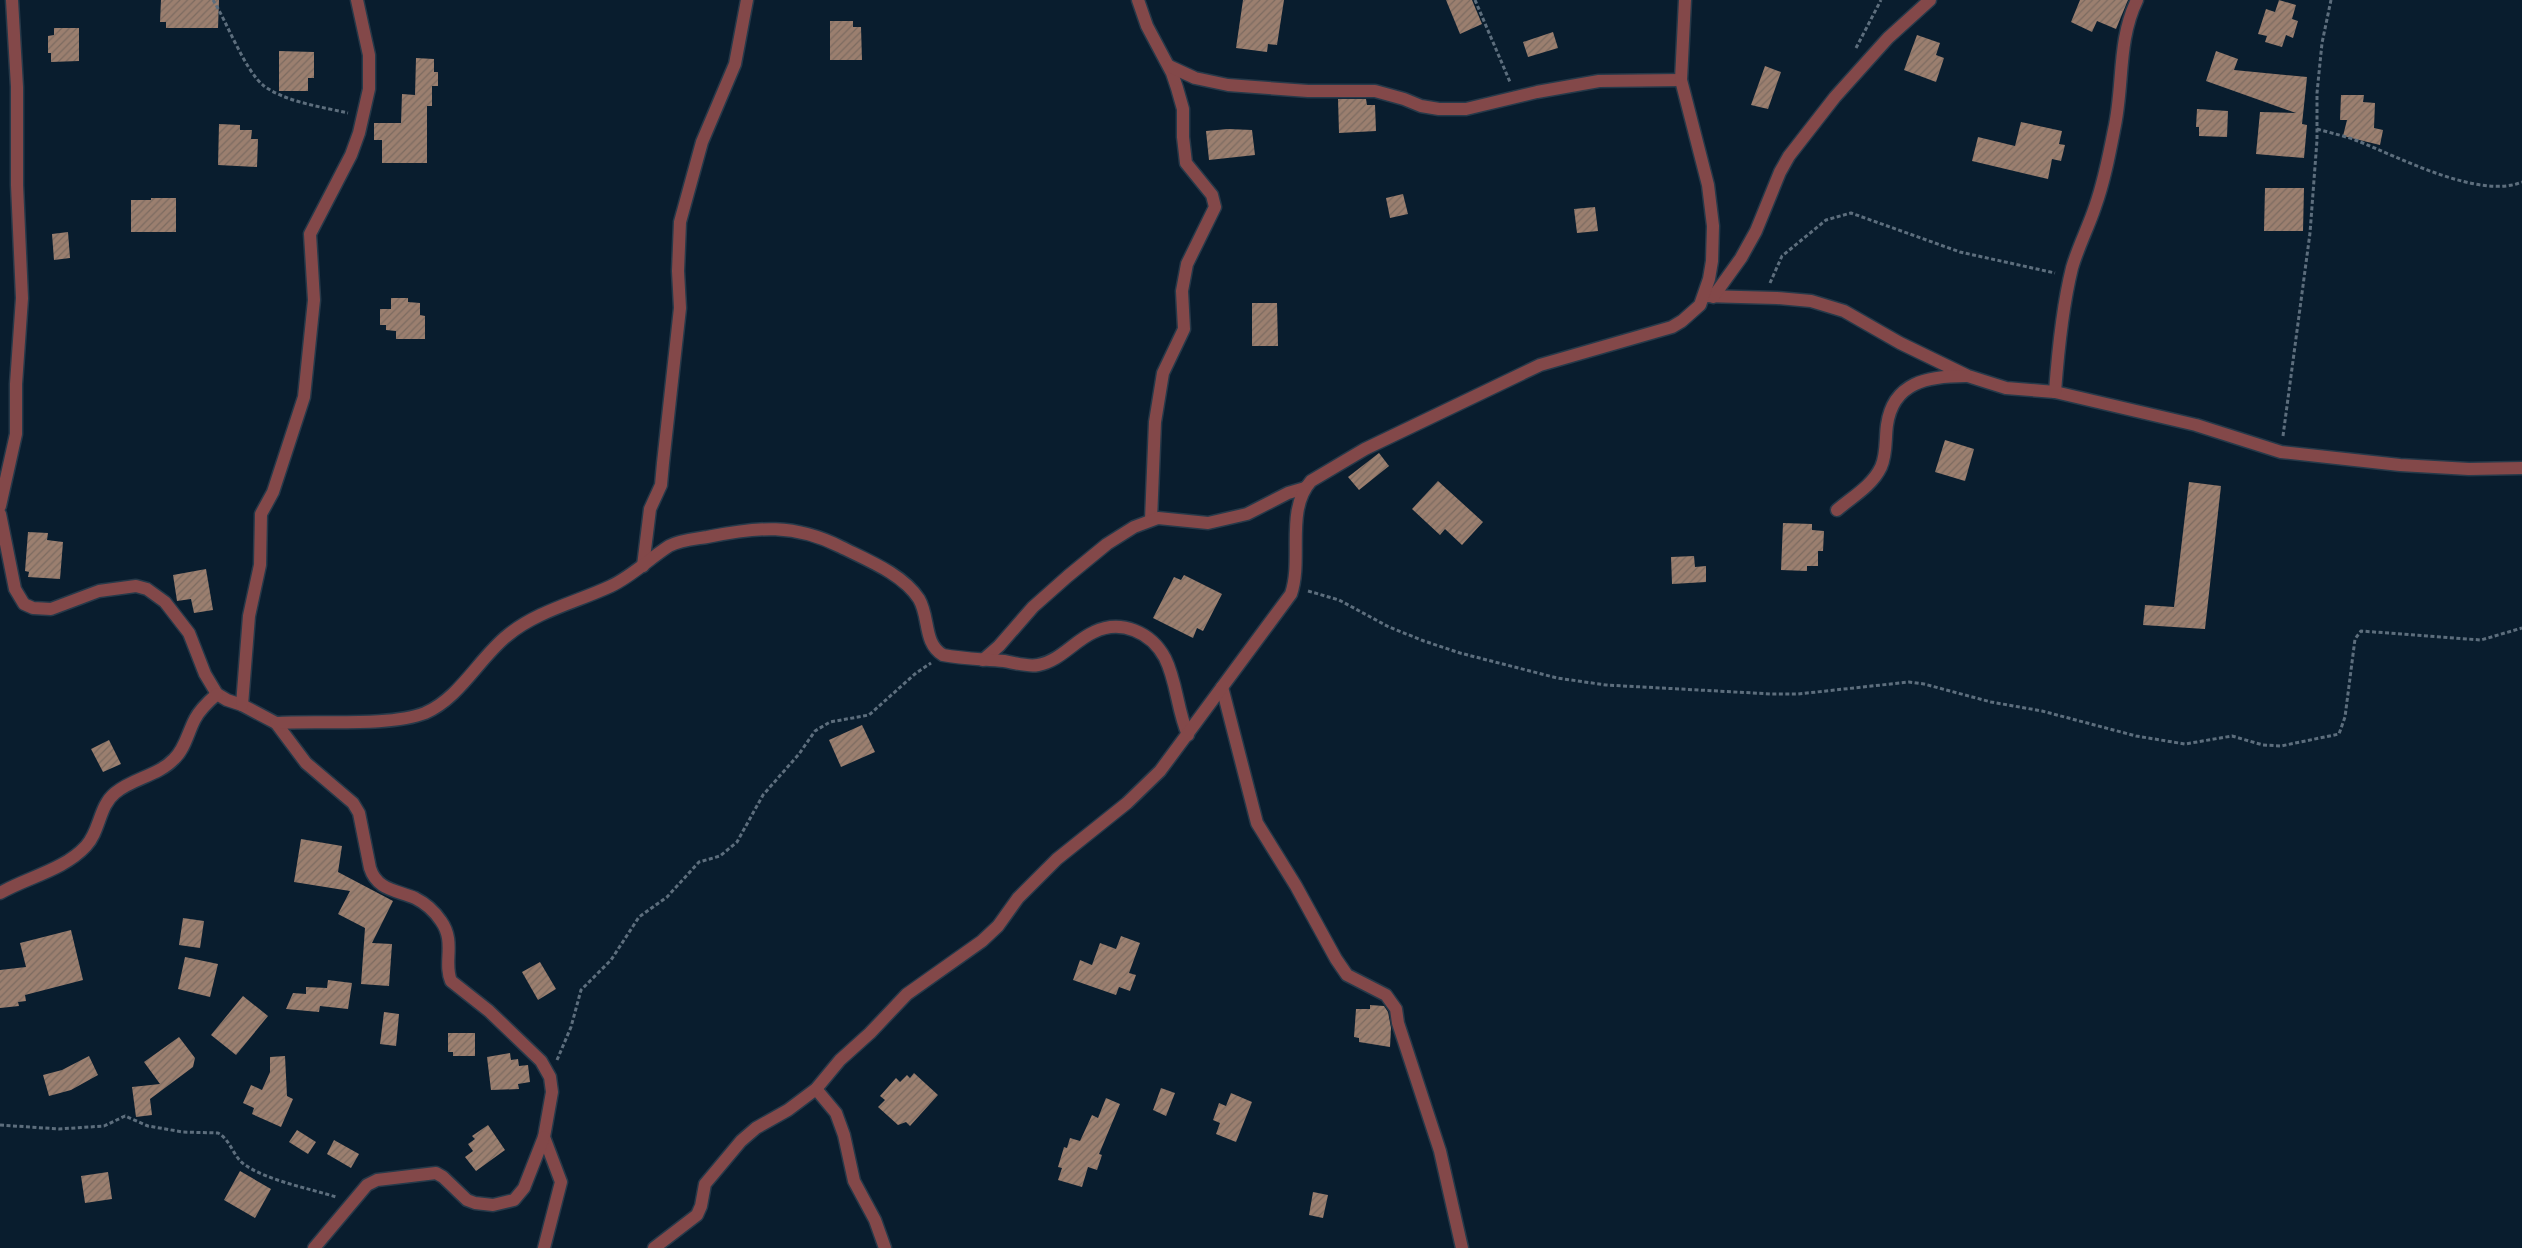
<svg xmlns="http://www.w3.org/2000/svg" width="2522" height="1248" font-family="Merriweather,serif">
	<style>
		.building { fill: url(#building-hatch) }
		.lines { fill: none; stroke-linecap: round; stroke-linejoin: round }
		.street-casing { stroke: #263949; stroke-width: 15 }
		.path { stroke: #5d6e7d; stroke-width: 3; stroke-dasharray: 4 2.5; stroke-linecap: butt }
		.street { stroke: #834849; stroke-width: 12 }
	</style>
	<defs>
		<pattern id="building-hatch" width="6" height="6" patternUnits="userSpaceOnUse" patternTransform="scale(1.25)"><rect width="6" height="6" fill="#9b7f6f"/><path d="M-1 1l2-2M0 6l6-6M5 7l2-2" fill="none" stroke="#7c6b61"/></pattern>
	</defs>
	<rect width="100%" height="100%" fill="#091d2e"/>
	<g class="building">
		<path d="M161 0H219L218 28H166V22H160Z"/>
		<path d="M1243 0H1284L1277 45 1268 44 1267 52 1236 48Z"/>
		<path d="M1446 0H1472L1482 24 1460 34Z"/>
		<path d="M2080 0H2128L2116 29 2097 21 2092 32 2071 22Z"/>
		<path d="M2279 0 2296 5 2292 19 2298 21 2293 38 2286 35 2282 47 2265 42 2267 36 2258 34 2266 9 2275 12Z"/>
		<path d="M830 21H853V27H861L862 60H830Z"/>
		<path d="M54 28H79V61L51 62V53H48V36L54 35Z"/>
		<path d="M1553 32 1558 48 1528 57 1523 42Z"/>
		<path d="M1917 35 1940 43 1936 55 1944 58 1936 82 1904 70Z"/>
		<path d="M279 51 314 52V78H308V91H279Z"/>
		<path d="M2216 51 2238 59 2234 70 2307 77 2302 124 2307 125 2304 158 2256 154 2260 112 2296 113 2206 81Z"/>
		<path d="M416 58 434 59V72H438V86H432V106H427V163H382V140H374V123H401L402 94 415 95Z"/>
		<path d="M1765 66 1781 72 1768 109 1751 105Z"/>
		<path d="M2341 95H2364L2363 102 2375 103 2374 128 2383 130 2380 145 2343 136 2347 120H2340Z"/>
		<path d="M1338 99H1366L1367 105H1375L1376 131 1339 133Z"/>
		<path d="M2197 109 2228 111 2227 137 2199 136V127H2196Z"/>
		<path d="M2021 122 2062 131 2059 144 2065 145 2061 161 2052 159 2048 179 1972 161 1978 137 2015 146Z"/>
		<path d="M219 124 240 125V130H252L251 139H258L257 167 218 165Z"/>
		<path d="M1228 129 1252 130 1255 155 1209 160 1206 131Z"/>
		<path d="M2265 188H2304L2303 231H2264Z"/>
		<path d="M1403 194 1408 214 1390 218 1386 198Z"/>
		<path d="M151 198H176V232H131V200H151Z"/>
		<path d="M1595 207 1598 231 1577 233 1574 209Z"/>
		<path d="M68 232 70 258 54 260 52 234Z"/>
		<path d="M391 298H408V302L420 303V315L425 316V339H396V331L386 330V325H380V309H391Z"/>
		<path d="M1252 303H1277L1278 346H1252Z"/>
		<path d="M1945 440 1974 449 1965 481 1935 472Z"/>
		<path d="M1379 453 1389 466 1359 490 1348 477Z"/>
		<path d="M1438 481 1483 522 1462 545 1445 529 1440 535 1412 509Z"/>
		<path d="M2189 482 2221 486 2205 629 2143 625 2145 605 2174 607Z"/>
		<path d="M1783 523 1812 524V530L1824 531 1823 551H1818V566H1807V571L1781 570Z"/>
		<path d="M28 532 48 533 47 540 63 542 60 579 28 577 29 572 25 571Z"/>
		<path d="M1694 556 1695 567 1706 566V582L1672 584 1671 557Z"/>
		<path d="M206 569 213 610 194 613 191 599 177 601 173 575Z"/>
		<path d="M1184 575 1222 594 1203 631 1197 628 1193 638 1153 618 1174 577 1181 580Z"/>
		<path d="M862 725 875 752 841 767 829 740Z"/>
		<path d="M109 740 121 764 103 772 91 749Z"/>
		<path d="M301 839 342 846 338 872 393 901 372 943 392 944 389 986 361 984 365 928 338 914 350 891 294 882Z"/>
		<path d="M183 918 204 921 200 948 179 945Z"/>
		<path d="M71 930 83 980 25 995 26 1001 18 1002 19 1006 0 1008V970L26 967 20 943Z"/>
		<path d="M1121 936 1140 943 1129 973 1136 975 1130 991 1119 987 1116 995 1073 980 1080 960 1092 965 1100 943 1116 949Z"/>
		<path d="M185 957 218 964 210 997 178 989Z"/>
		<path d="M540 962 556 989 538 1000 522 972Z"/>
		<path d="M328 980 352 983 348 1009 320 1006 319 1012 286 1009 293 993 306 994V987L327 988Z"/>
		<path d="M243 996 268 1016 236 1055 211 1035Z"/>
		<path d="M1370 1005 1384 1006 1388 1012 1391 1028 1390 1047 1359 1042V1038L1354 1037 1356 1009H1370Z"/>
		<path d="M384 1012 399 1014 396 1046 380 1044Z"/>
		<path d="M448 1033H475V1056H453V1052H448Z"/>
		<path d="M179 1037 195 1058 193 1067 150 1099 152 1115 136 1117 132 1087 160 1084 144 1062Z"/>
		<path d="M510 1053 511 1060 518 1059 519 1066 528 1065 530 1082 518 1084 519 1089 491 1090 487 1057Z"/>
		<path d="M89 1056 98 1075 71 1090 49 1096 43 1075 62 1070Z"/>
		<path d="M285 1056 287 1096 293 1099 281 1127 252 1114 254 1108 243 1103 251 1085 262 1090 270 1072V1057Z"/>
		<path d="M914 1073 938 1095 910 1126 906 1122 898 1125 878 1107 885 1100 880 1096 896 1078 900 1082 907 1075 910 1078Z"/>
		<path d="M1161 1088 1175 1093 1166 1116 1153 1110Z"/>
		<path d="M1231 1093 1252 1102 1236 1142 1216 1134 1220 1123 1213 1120 1219 1103 1226 1106Z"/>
		<path d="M1106 1098 1120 1104 1099 1154 1102 1155 1097 1170 1088 1167 1082 1187 1058 1180 1062 1168 1058 1167 1064 1147 1067 1148 1070 1138 1080 1141 1092 1115 1098 1118Z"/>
		<path d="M488 1125 505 1150 476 1171 465 1157 473 1151 468 1144 475 1139 472 1136Z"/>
		<path d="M297 1130 316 1142 308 1154 289 1142Z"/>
		<path d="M334 1140 359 1154 351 1168 327 1154Z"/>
		<path d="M240 1171 271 1189 255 1218 224 1200Z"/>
		<path d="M108 1172 112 1199 85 1203 81 1176Z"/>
		<path d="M1313 1192 1328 1195 1323 1218 1309 1215Z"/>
	</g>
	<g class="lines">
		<defs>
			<g id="street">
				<path d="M1138 0 1147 26 1172 73 1177 88 1183 109V137L1186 163 1212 195 1215 207 1187 264 1182 291 1184 329 1163 373 1155 422 1151 520"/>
				<path d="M1169 66 1195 78 1228 85 1308 91H1375L1404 99 1421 106 1439 109H1466L1537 92 1599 81 1681 80"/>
				<path d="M1704 296 1777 298 1811 301 1844 311 1900 343 1968 376 1990 383 2006 388 2055 392 2196 425 2281 452 2400 465 2469 469 2522 468"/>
				<path d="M1713 297 1741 258 1756 231 1780 172 1789 156 1835 97 1888 38 1930 0"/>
				<path d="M2055 392C2058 351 2062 308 2072 268 2078 247 2088 228 2095 207 2104 182 2109 156 2114 130 2124 86 2117 41 2137 0"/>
				<path d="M0 506 16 434V384L22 298 17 185V87L12 0"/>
				<path d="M1837 510C1852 497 1872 486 1881 467 1887 454 1885 439 1887 425 1893 382 1928 376 1966 376"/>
				<path d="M0 514 15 589 24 604 33 608 51 609 99 591 136 586 147 589 165 602 189 633 205 674 217 694 227 700 242 705 276 723 306 763 353 803 359 813 370 868C377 890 396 890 415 898 425 903 435 912 441 921 456 942 443 962 451 981L489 1011 541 1061 550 1077 552 1092 544 1137 561 1182 544 1248"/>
				<path d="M643 566 650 509 661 485 663 463 680 308 678 271 680 222 702 142 735 64 747 0"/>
				<path d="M983 660 999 646 1033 607 1068 576 1107 544 1134 527 1158 518 1208 523 1247 514 1288 493 1305 488"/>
				<path d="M1222 687 1257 823 1296 886 1336 959 1347 975 1386 995 1396 1009 1398 1023 1440 1151 1462 1248"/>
				<path d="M242 705 249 616 260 565 261 514 273 492 304 397 314 300 310 234 351 155 359 133 369 89V55L357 0"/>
				<path d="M276 723C318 720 389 727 425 713 460 698 479 658 508 635 537 611 577 602 611 586 632 576 649 559 669 546 680 540 695 539 707 537 758 527 794 523 841 547 867 560 903 574 919 599 930 618 923 643 943 655 963 659 984 659 1004 661 1015 663 1027 667 1038 665 1060 661 1074 641 1094 632 1121 619 1151 632 1165 658 1177 682 1177 710 1188 735"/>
				<path d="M0 893C28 877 64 870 86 846 100 831 99 806 115 793 133 778 158 776 174 759 185 749 188 732 195 719 200 709 209 701 217 694"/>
				<path d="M816 1089 836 1113 844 1135 854 1181 875 1220 885 1248"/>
				<path d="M314 1248 367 1185 377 1180 436 1173 443 1177 467 1200 475 1203 493 1205 514 1200 524 1188 544 1137"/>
				<path d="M654 1248 697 1215 701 1206 705 1184 741 1141 756 1128 788 1110 816 1089 840 1060 870 1033 907 994 982 941 998 926 1018 898 1057 859 1127 803 1160 771 1291 594C1303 559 1285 510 1311 481L1365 449 1540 365 1672 327 1682 321 1700 305 1709 279 1712 261 1713 226 1708 185 1681 80 1685 0"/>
			</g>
		</defs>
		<use href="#street" class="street-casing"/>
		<g class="path">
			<path d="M213 0C227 22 245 71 264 86 286 102 322 107 348 113"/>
			<path d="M1475 0 1510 82"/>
			<path d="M1856 48 1881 0"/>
			<path d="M2317 129C2331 133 2345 136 2358 141 2398 157 2480 200 2522 182"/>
			<path d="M1770 283 1782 256 1826 220 1851 213 1960 252 2055 273"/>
			<path d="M2283 436 2310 233 2317 140V93L2322 43 2331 0"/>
			<path d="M1308 591 1339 600 1389 627 1424 641 1460 653 1557 678 1606 685 1772 694H1798L1909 682 1924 684 1991 702 2042 711 2136 736 2185 744 2232 736 2263 745 2281 746 2339 734 2345 717 2355 639 2361 631 2481 640 2522 628"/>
			<path d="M557 1060 571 1027 581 990 611 960 639 917 667 897 699 862 720 856 737 842 763 795 799 754 815 731 830 722 869 715 916 673 931 663"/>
			<path d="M0 1125 59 1129 104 1126 125 1116 148 1126 183 1132 218 1133C231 1140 233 1157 245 1165 269 1181 308 1188 336 1197"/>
		</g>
		<use href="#street" class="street"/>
	</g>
</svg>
